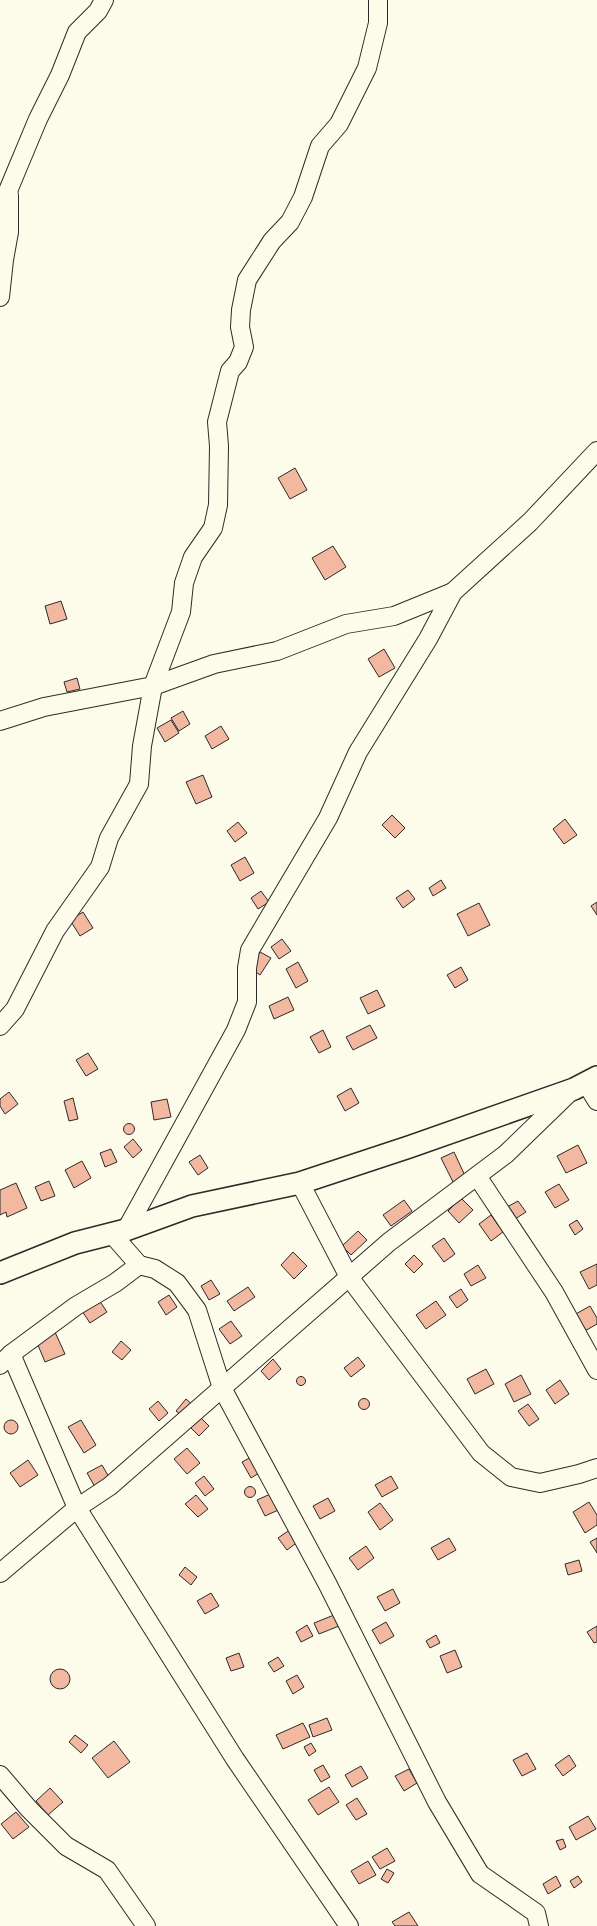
<svg xmlns="http://www.w3.org/2000/svg" width="597" height="1926" font-family="'Noto Sans',sans-serif">
	<style>
		.building { fill: #f2b8a0; stroke: #2b2b2b }
		.lines { fill: none; stroke-linecap: round; stroke-linejoin: round }
		.minor-casing { stroke: #2b2b2b; stroke-width: 20 }
		.tertiary-casing { stroke: #2b2b2b; stroke-width: 24 }
		.minor { stroke: #fdfbea; stroke-width: 18 }
		.tertiary { stroke: #fdfbea; stroke-width: 21 }
	</style>
	<rect width="100%" height="100%" fill="#fdfbea"/>
	<g class="building">
		<path d="M295 468 307 490 290 499 278 478Z"/>
		<path d="M333 546 346 567 325 580 312 558Z"/>
		<path d="M61 601 67 619 50 624 45 606Z"/>
		<path d="M384 649 395 668 379 677 368 659Z"/>
		<path d="M77 678 80 689 67 692 64 682Z"/>
		<path d="M183 711 190 724 179 731 171 718Z"/>
		<path d="M171 720 179 733 165 742 157 728Z"/>
		<path d="M221 726 229 739 212 749 205 736Z"/>
		<path d="M203 775 212 797 196 804 186 782Z"/>
		<path d="M392 815 405 828 395 838 382 825Z"/>
		<path d="M565 819 577 835 564 844 553 829Z"/>
		<path d="M238 822 247 833 235 842 227 831Z"/>
		<path d="M245 857 254 873 240 881 231 865Z"/>
		<path d="M441 880 446 888 433 896 429 888Z"/>
		<path d="M408 890 415 899 403 908 396 898Z"/>
		<path d="M261 891 269 902 258 909 251 898Z"/>
		<path d="M597 902V915L591 906Z"/>
		<path d="M479 903 490 925 468 936 457 914Z"/>
		<path d="M83 912 93 928 80 936 70 920Z"/>
		<path d="M282 939 291 951 279 959 271 947Z"/>
		<path d="M260 952 271 958 260 975 250 968Z"/>
		<path d="M298 962 308 981 296 988 286 969Z"/>
		<path d="M461 967 468 980 455 988 447 975Z"/>
		<path d="M377 990 385 1006 368 1014 360 998Z"/>
		<path d="M288 997 294 1010 274 1019 269 1006Z"/>
		<path d="M370 1025 377 1038 353 1050 346 1037Z"/>
		<path d="M323 1030 331 1047 319 1053 310 1037Z"/>
		<path d="M88 1053 98 1069 86 1076 76 1060Z"/>
		<path d="M351 1088 359 1103 345 1111 337 1096Z"/>
		<path d="M9 1092 18 1104 5 1114 0 1106V1099Z"/>
		<path d="M73 1098 78 1119 69 1121 64 1101Z"/>
		<path d="M167 1099 171 1117 154 1120 151 1102Z"/>
		<circle cx="129" cy="1129" r="5.5"/>
		<path d="M133 1139 142 1150 133 1158 124 1147Z"/>
		<path d="M578 1145 587 1163 566 1173 557 1156Z"/>
		<path d="M111 1149 117 1162 105 1167 100 1153Z"/>
		<path d="M454 1152 467 1180 455 1186 441 1158Z"/>
		<path d="M200 1155 208 1168 198 1175 189 1162Z"/>
		<path d="M82 1161 91 1178 74 1188 65 1170Z"/>
		<path d="M49 1181 55 1196 41 1201 35 1187Z"/>
		<path d="M16 1183 27 1208 7 1217 6 1212 0 1215V1190Z"/>
		<path d="M559 1184 569 1200 555 1208 545 1192Z"/>
		<path d="M461 1198 473 1210 459 1223 448 1211Z"/>
		<path d="M404 1200 412 1211 391 1226 383 1215Z"/>
		<path d="M518 1201 526 1212 515 1219 507 1207Z"/>
		<path d="M491 1215 503 1232 491 1241 479 1224Z"/>
		<path d="M577 1220 583 1229 575 1235 569 1225Z"/>
		<path d="M358 1231 367 1240 351 1255 342 1246Z"/>
		<path d="M444 1238 455 1254 444 1262 432 1246Z"/>
		<path d="M293 1252 307 1266 294 1279 281 1265Z"/>
		<path d="M414 1255 423 1264 414 1273 405 1264Z"/>
		<path d="M597 1264V1285L589 1289 580 1272Z"/>
		<path d="M478 1265 486 1278 471 1286 464 1274Z"/>
		<path d="M211 1280 220 1294 209 1300 201 1286Z"/>
		<path d="M248 1287 255 1297 234 1311 227 1301Z"/>
		<path d="M461 1289 468 1300 457 1308 449 1297Z"/>
		<path d="M169 1295 177 1307 166 1315 158 1302Z"/>
		<path d="M99 1300 107 1312 90 1323 82 1311Z"/>
		<path d="M436 1301 446 1315 426 1329 416 1315Z"/>
		<path d="M590 1306 597 1318V1324L583 1332 574 1315Z"/>
		<path d="M231 1321 242 1336 230 1344 219 1329Z"/>
		<path d="M54 1330 65 1354 45 1362 35 1338Z"/>
		<path d="M121 1341 131 1350 122 1360 112 1352Z"/>
		<path d="M358 1357 365 1366 351 1377 344 1368Z"/>
		<path d="M273 1359 281 1369 269 1380 261 1371Z"/>
		<path d="M486 1369 494 1384 475 1394 467 1379Z"/>
		<path d="M521 1375 531 1394 514 1402 505 1384Z"/>
		<circle cx="301" cy="1381" r="4.5"/>
		<path d="M560 1380 569 1394 555 1404 546 1390Z"/>
		<circle cx="364" cy="1404" r="5.5"/>
		<path d="M186 1399 194 1406 185 1418 176 1411Z"/>
		<path d="M158 1401 168 1413 159 1421 149 1409Z"/>
		<path d="M528 1404 539 1419 529 1426 518 1411Z"/>
		<path d="M200 1417 209 1426 199 1436 190 1427Z"/>
		<path d="M81 1420 96 1445 84 1453 68 1427Z"/>
		<circle cx="11" cy="1427" r="7"/>
		<path d="M187 1448 200 1463 187 1474 174 1459Z"/>
		<path d="M255 1455 264 1470 251 1478 242 1462Z"/>
		<path d="M28 1460 38 1475 20 1487 10 1473Z"/>
		<path d="M102 1465 110 1479 95 1487 87 1473Z"/>
		<path d="M204 1476 214 1489 205 1496 195 1483Z"/>
		<path d="M391 1476 398 1488 382 1497 375 1485Z"/>
		<circle cx="250" cy="1492" r="5.5"/>
		<path d="M277 1491 285 1507 265 1516 257 1500Z"/>
		<path d="M196 1495 208 1509 198 1517 185 1504Z"/>
		<path d="M328 1498 335 1511 320 1519 313 1506Z"/>
		<path d="M589 1502 597 1515V1525L585 1533 573 1512Z"/>
		<path d="M380 1503 393 1520 380 1530 368 1512Z"/>
		<path d="M291 1529 299 1541 287 1550 278 1538Z"/>
		<path d="M449 1538 456 1550 438 1560 431 1548Z"/>
		<path d="M597 1538V1553L590 1542Z"/>
		<path d="M366 1546 374 1558 358 1570 349 1558Z"/>
		<path d="M579 1560 582 1571 568 1575 565 1564Z"/>
		<path d="M185 1567 197 1577 191 1585 179 1575Z"/>
		<path d="M393 1589 400 1603 385 1611 377 1597Z"/>
		<path d="M211 1593 219 1606 205 1614 197 1601Z"/>
		<path d="M334 1615 339 1626 319 1634 314 1623Z"/>
		<path d="M386 1622 394 1636 380 1644 372 1630Z"/>
		<path d="M307 1625 313 1636 301 1642 296 1632Z"/>
		<path d="M597 1626V1642L594 1643 587 1632Z"/>
		<path d="M436 1635 440 1643 430 1648 426 1641Z"/>
		<path d="M455 1650 462 1667 447 1673 440 1656Z"/>
		<path d="M239 1653 244 1667 231 1671 226 1658Z"/>
		<path d="M278 1657 284 1666 274 1672 268 1663Z"/>
		<circle cx="60" cy="1679" r="10"/>
		<path d="M297 1675 304 1687 293 1694 286 1681Z"/>
		<path d="M327 1718 332 1730 313 1737 309 1725Z"/>
		<path d="M303 1723 310 1737 283 1749 276 1735Z"/>
		<path d="M75 1735 88 1745 81 1753 69 1742Z"/>
		<path d="M114 1741 130 1762 108 1778 92 1758Z"/>
		<path d="M311 1743 316 1751 309 1756 304 1747Z"/>
		<path d="M527 1753 536 1769 522 1776 513 1760Z"/>
		<path d="M569 1755 576 1766 563 1776 555 1765Z"/>
		<path d="M323 1765 330 1777 321 1782 314 1770Z"/>
		<path d="M361 1766 368 1778 352 1787 345 1775Z"/>
		<path d="M409 1769 417 1783 404 1791 395 1776Z"/>
		<path d="M329 1787 339 1802 318 1815 308 1800Z"/>
		<path d="M50 1788 63 1802 48 1815 36 1801Z"/>
		<path d="M357 1798 367 1814 356 1820 346 1805Z"/>
		<path d="M16 1812 29 1827 13 1839 1 1824Z"/>
		<path d="M588 1816 596 1829 576 1840 569 1827Z"/>
		<path d="M563 1839 566 1847 560 1850 556 1841Z"/>
		<path d="M387 1848 395 1861 380 1869 372 1857Z"/>
		<path d="M368 1861 376 1875 359 1884 351 1871Z"/>
		<path d="M387 1869 394 1873 388 1883 381 1879Z"/>
		<path d="M556 1876 561 1886 548 1894 543 1884Z"/>
		<path d="M578 1876 582 1882 574 1888 570 1881Z"/>
		<path d="M409 1912 418 1926H395L392 1922Z"/>
	</g>
	<g class="lines">
		<defs>
			<g id="minor">
				<path d="M0 210 38 119 60 75 77 32 98 11 104 0"/>
				<path d="M0 297 4 260 9 232V195"/>
				<path d="M0 721 44 707 153 686 214 664 277 651 346 624 394 616 453 592"/>
				<path d="M0 1026 15 1009 55 931 100 867 109 838 139 784 142 746 153 686 181 612 184 583 193 557 213 528 218 505 219 446 217 422 230 371 238 362 244 347 240 327 241 310 247 280 272 241 290 222 303 197 320 146 339 124 367 68 378 23V0"/>
				<path d="M586 1083 597 1101"/>
				<path d="M477 1176 554 1292 597 1370"/>
				<path d="M300 1183 349 1277 481 1453 511 1477 540 1483 579 1474 597 1468"/>
				<path d="M126 1230 236 1030 247 1002V968L250 950 328 818 358 752 428 639 453 592 530 522 597 451"/>
				<path d="M139 1265 155 1269 177 1283 197 1310 222 1388 327 1583 437 1802 480 1874 536 1913 539 1926"/>
				<path d="M11 1354 77 1508 235 1759 349 1926"/>
				<path d="M0 1365 11 1354 76 1306 115 1283 139 1265 111 1233"/>
				<path d="M0 1573 77 1508 110 1486 389 1242 506 1154 572 1090"/>
				<path d="M0 1775 29 1809 66 1846 107 1870 146 1926"/>
			</g>
			<path id="tertiary" d="M0 1273 75 1243 126 1230 192 1206 300 1183 409 1147 574 1089 597 1077"/>
		</defs>
		<use href="#minor" class="minor-casing"/>
		<use href="#tertiary" class="tertiary-casing"/>
		<use href="#minor" class="minor"/>
		<use href="#tertiary" class="tertiary"/>
	</g>
</svg>
